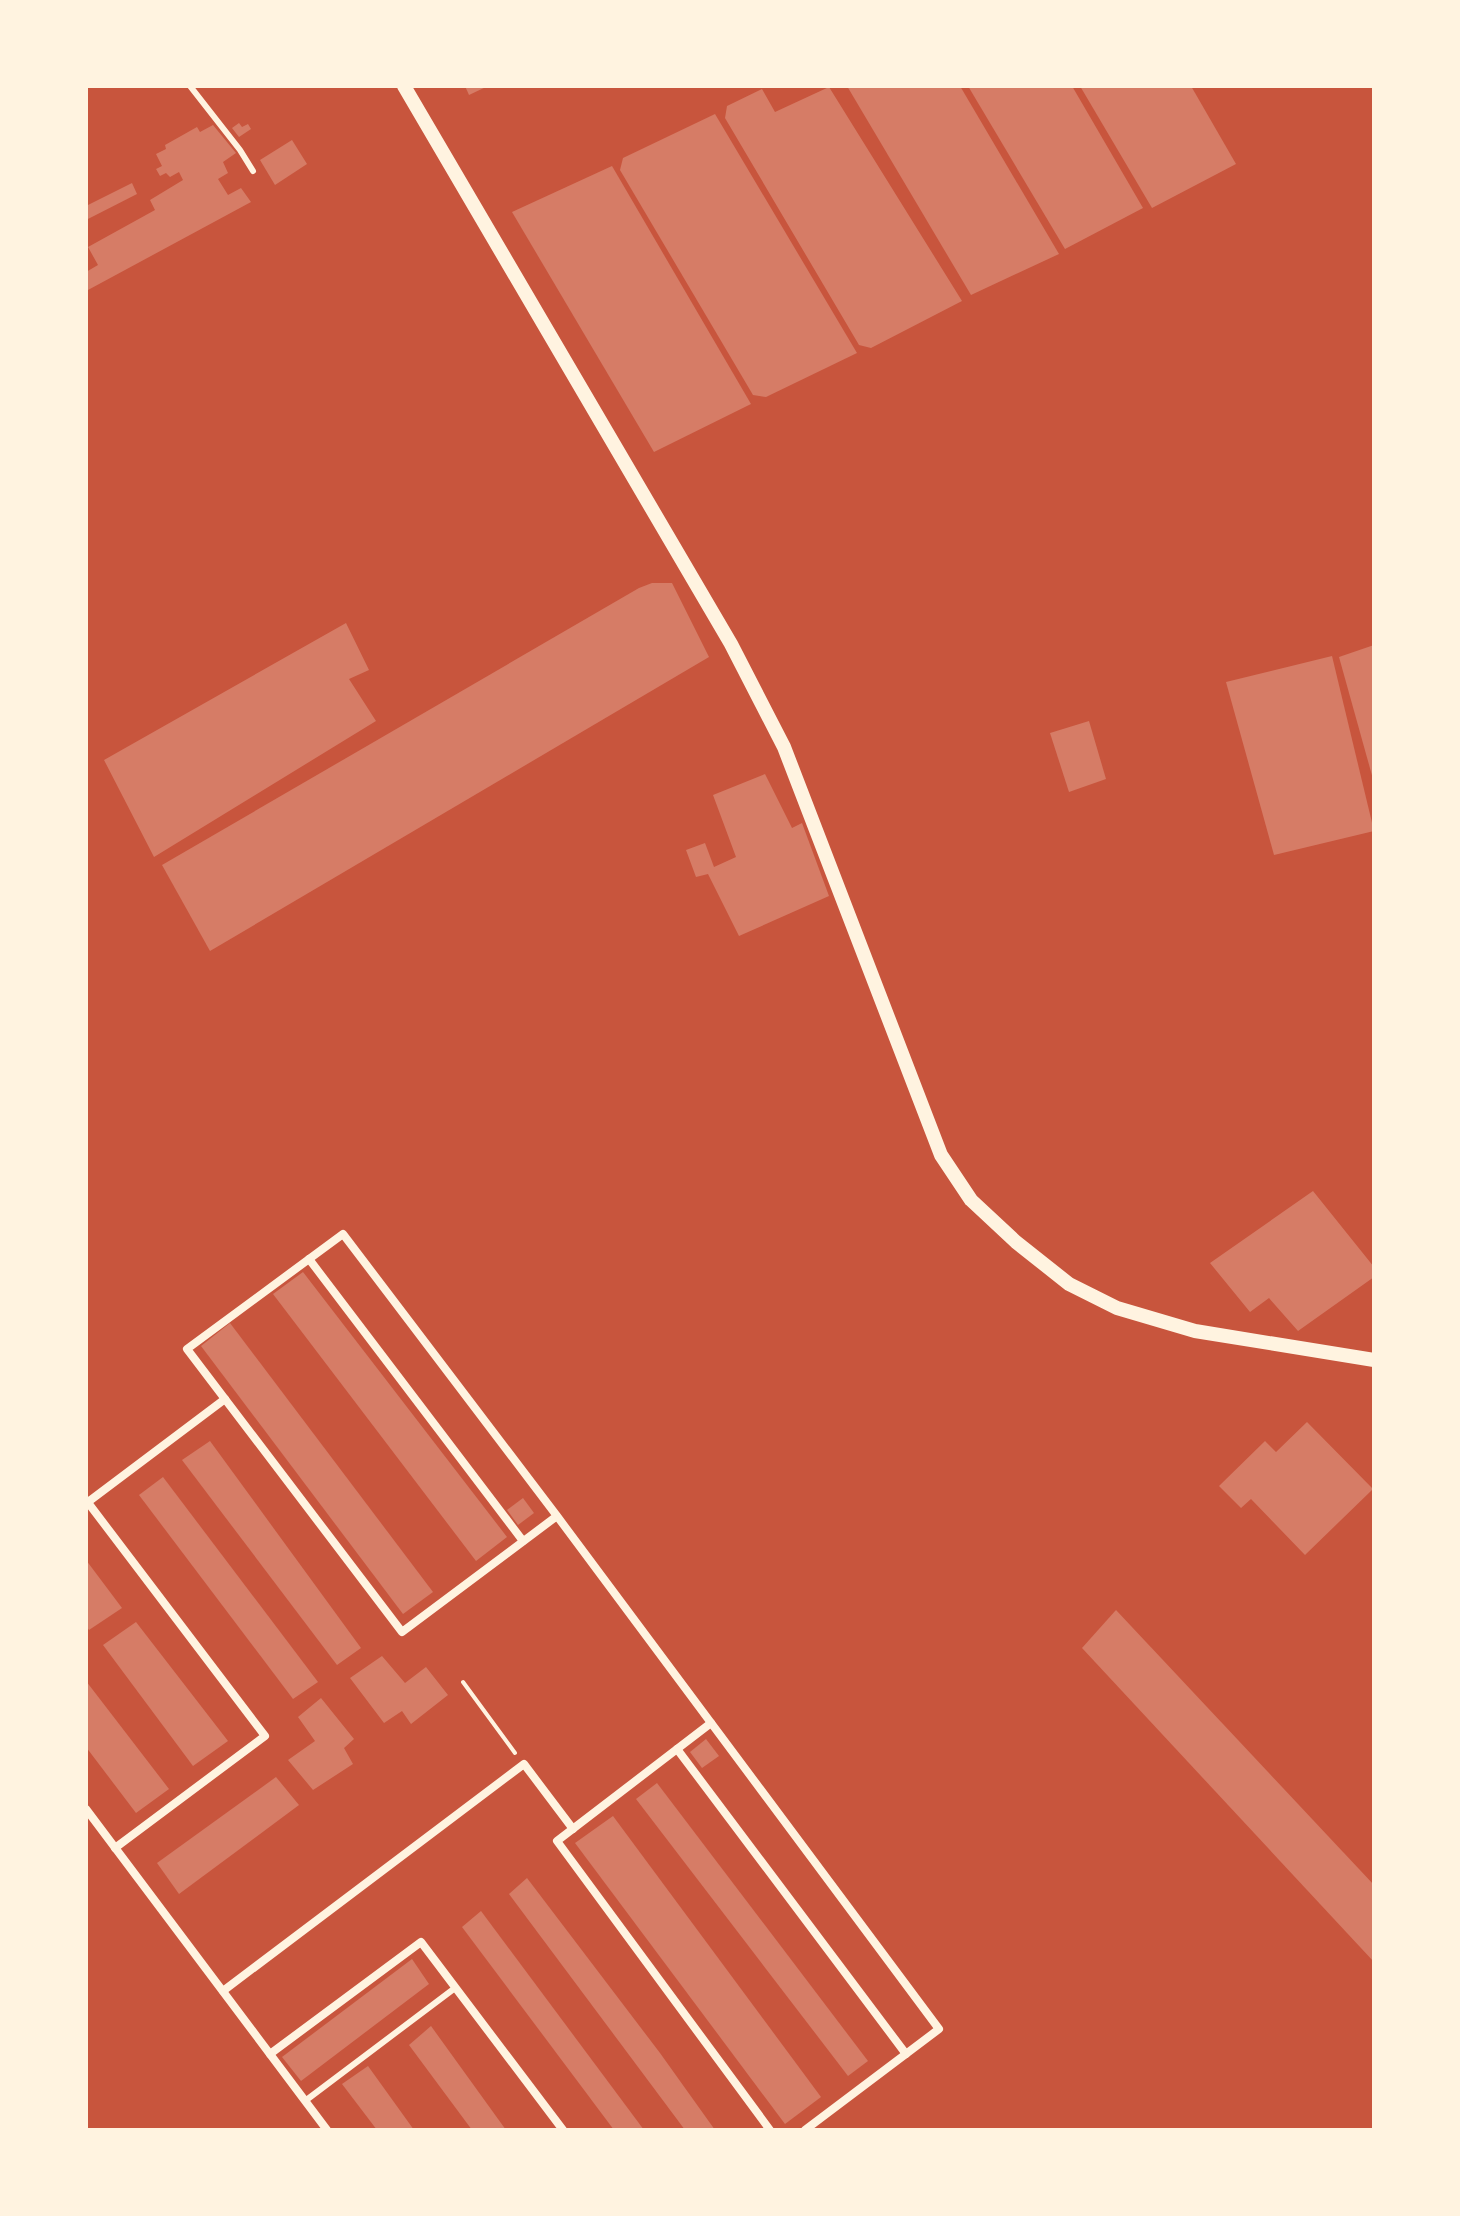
<svg xmlns="http://www.w3.org/2000/svg" width="1460" height="2216" font-family="Cabin,sans-serif">
	<style>
		.building { fill: #d67c66 }
		.lines { fill: none; stroke-linecap: round; stroke-linejoin: round }
		.path { stroke: #fff3e0; stroke-width: 4 }
		.service { stroke: #fff3e0; stroke-width: 6 }
		.minor { stroke: #fff3e0; stroke-width: 8 }
		.tertiary { stroke: #fff3e0; stroke-width: 14 }
	</style>
	<rect width="100%" height="100%" fill="#c8553d"/>
	<g class="building">
		<path d="M465 86H488L469 95Z"/>
		<path d="M847 86H960L1059 254 971 295Z"/>
		<path d="M968 86H1072L1143 208 1065 249Z"/>
		<path d="M1080 86H1191L1236 164 1152 208Z"/>
		<path d="M829 87 962 301 871 348 859 345 725 118 727 106 762 89 775 112Z"/>
		<path d="M715 114 857 353 766 397 753 395 620 170 623 158Z"/>
		<path d="M239 123 242 127 248 124 251 129 239 137 232 128Z"/>
		<path d="M213 125 236 153 223 162 228 173 218 179 228 195 241 188 251 202 88 290 86 272 98 265 88 247 155 210 150 200 183 180 179 172 170 177 166 173 160 176 156 169 162 166 156 154 166 149 165 145 197 127 200 132Z"/>
		<path d="M292 140 307 164 275 185 260 160Z"/>
		<path d="M612 166 751 404 654 452 512 212Z"/>
		<path d="M132 183 137 194 86 220V206Z"/>
		<path d="M652 583H672L709 657 210 951 162 865 639 588Z"/>
		<path d="M346 623 369 670 349 679 376 721 154 857 104 760Z"/>
		<path d="M1374 645V779H1373L1339 657Z"/>
		<path d="M1332 656 1374 831 1274 855 1226 682Z"/>
		<path d="M1089 721 1106 779 1069 792 1050 733Z"/>
		<path d="M765 774 792 828 802 823 829 896 739 936 708 874 696 877 686 850 705 843 714 867 736 857 713 795Z"/>
		<path d="M1313 1191 1374 1267V1277L1298 1331 1269 1298 1250 1312 1210 1263Z"/>
		<path d="M303 1272 507 1537 476 1561 273 1294Z"/>
		<path d="M230 1323 433 1592 403 1614 201 1346Z"/>
		<path d="M1307 1422 1373 1489 1305 1555 1251 1499 1241 1508 1219 1486 1265 1441 1276 1452Z"/>
		<path d="M210 1441 361 1648 337 1665 182 1460Z"/>
		<path d="M163 1477 318 1682 293 1699 139 1495Z"/>
		<path d="M523 1498 534 1513 518 1525 507 1510Z"/>
		<path d="M86 1560 122 1608 89 1630 86 1626Z"/>
		<path d="M1116 1610 1374 1885V1962L1082 1648Z"/>
		<path d="M136 1622 228 1741 193 1766 103 1645Z"/>
		<path d="M382 1656 405 1683 426 1667 448 1695 411 1724 402 1711 384 1723 350 1678Z"/>
		<path d="M86 1681 169 1789 136 1813 86 1747Z"/>
		<path d="M321 1698 354 1739 344 1748 353 1764 313 1790 288 1760 315 1741 298 1717Z"/>
		<path d="M706 1739 719 1756 702 1768 690 1752Z"/>
		<path d="M276 1777 299 1805 179 1894 157 1863Z"/>
		<path d="M657 1783 868 2061 848 2076 636 1799Z"/>
		<path d="M613 1816 821 2097 785 2124 575 1843Z"/>
		<path d="M527 1878 660 2053 715 2130H685L509 1894Z"/>
		<path d="M481 1911 644 2130H614L462 1927Z"/>
		<path d="M412 1959 429 1984 301 2081 282 2057Z"/>
		<path d="M431 2026 506 2130H472L409 2045Z"/>
		<path d="M368 2066 414 2130H377L342 2084Z"/>
	</g>
	<g class="lines">
		<path class="path" d="M463 1682 515 1753"/>
		<g class="service">
			<path d="M190 86 240 150 253 171"/>
			<path d="M305 2101 455 1988"/>
		</g>
		<g class="minor">
			<path d="M309 1259 523 1541"/>
			<path d="M86 1500 265 1736 115 1848"/>
			<path d="M88 1502 225 1399"/>
			<path d="M557 1516 402 1632 187 1349 343 1234 557 1516 939 2029 805 2130"/>
			<path d="M711 1723 557 1841 770 2130"/>
			<path d="M677 1749 906 2054"/>
			<path d="M86 1809 327 2130"/>
			<path d="M223 1991 524 1764 573 1829"/>
			<path d="M270 2054 421 1942 563 2130"/>
		</g>
		<path class="tertiary" d="M404 86 731 644 784 747 941 1155 971 1200 1016 1242 1069 1284 1117 1308 1195 1331 1374 1360"/>
	</g>
	<rect width="1460" height="2216" fill="none" stroke="#fff3e0" stroke-width="176"/>
</svg>
